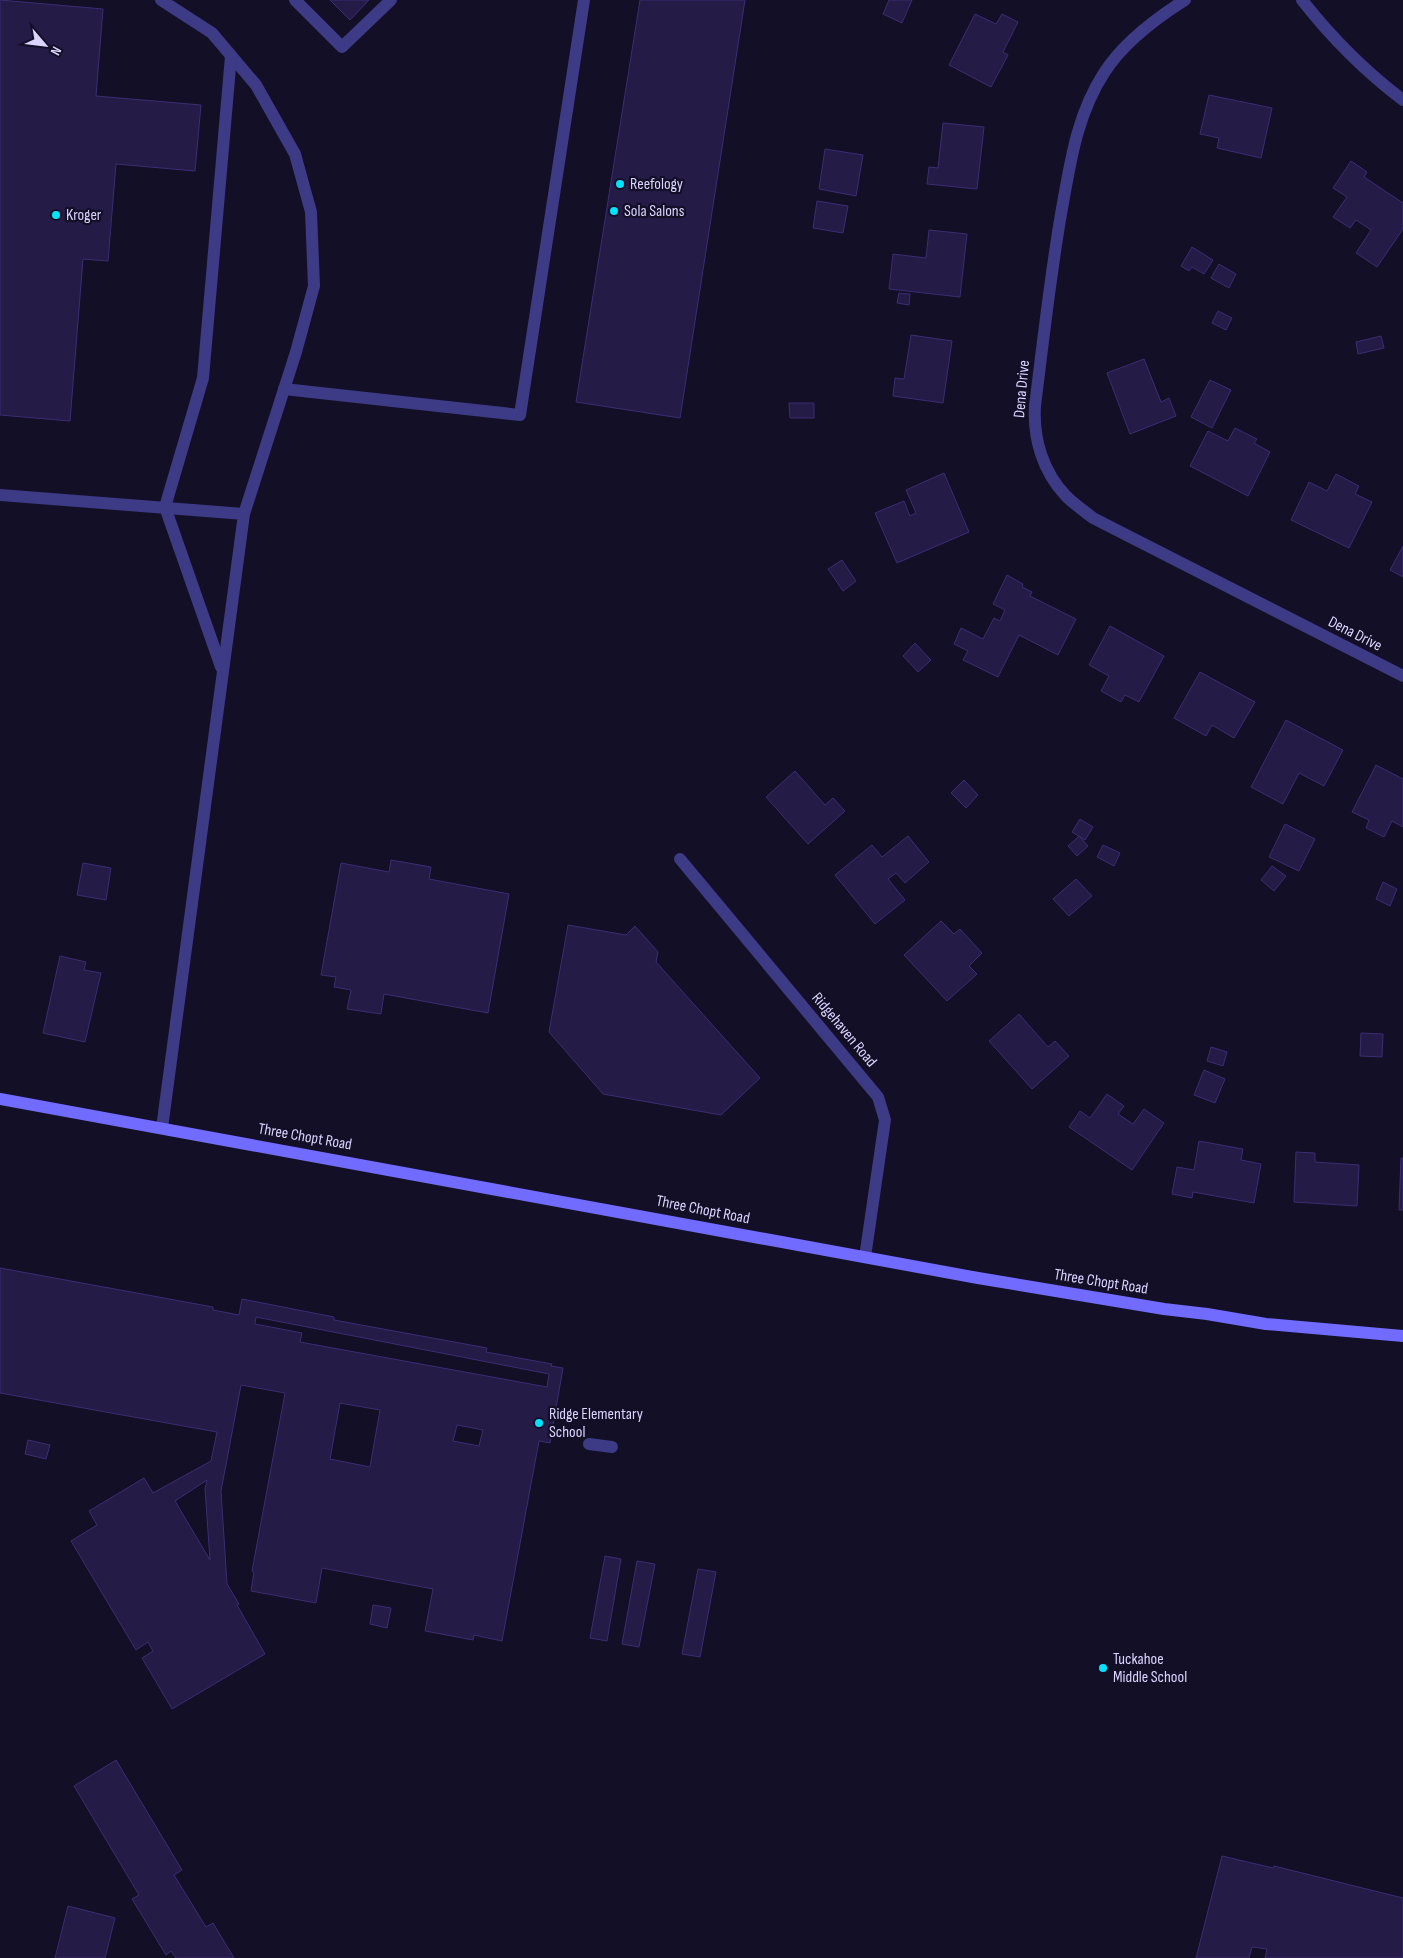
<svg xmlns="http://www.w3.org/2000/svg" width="1403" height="1958" font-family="'Sofia Sans Condensed',sans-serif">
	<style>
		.building { fill: #241b47; stroke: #3c2d74; fill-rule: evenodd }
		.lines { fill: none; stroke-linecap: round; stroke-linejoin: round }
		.lane { stroke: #3d3a86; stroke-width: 12 }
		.street { stroke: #3d3a86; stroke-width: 12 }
		.secondary { stroke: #716bff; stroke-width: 12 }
		.poi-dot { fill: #00e3ff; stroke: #130f26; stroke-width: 2 }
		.labels { text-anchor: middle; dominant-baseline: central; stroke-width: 4.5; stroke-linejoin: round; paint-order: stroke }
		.poi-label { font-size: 16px; fill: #dad4ff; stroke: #130f26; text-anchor: start }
		.street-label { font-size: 16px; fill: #dad4ff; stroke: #130f26 }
	</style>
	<rect width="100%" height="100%" fill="#130f26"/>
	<g class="building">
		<path d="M0 0 103 9 96 96 201 105 195 171 116 164 108 261 83 259 70 421 0 415Z"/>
		<path d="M330 0H369L350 20Z"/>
		<path d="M640 0H745L680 418 576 402Z"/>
		<path d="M889 0H912L902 23 883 14Z"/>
		<path d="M975 14 996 24 1002 14 1018 22 1003 52 1008 55 991 87 949 65Z"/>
		<path d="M1209 95 1272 108 1261 158 1217 148 1219 138 1200 134Z"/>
		<path d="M943 123 984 127 977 189 927 184 929 167 938 168Z"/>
		<path d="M825 149 863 155 856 196 819 189Z"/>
		<path d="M1351 161 1367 172 1364 177 1403 203V229L1377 267 1356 253 1371 230 1356 220 1350 228 1333 217 1347 197 1333 188Z"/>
		<path d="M817 201 848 206 843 233 813 228Z"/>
		<path d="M929 230 967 234 960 297 889 289 893 254 926 258Z"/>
		<path d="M1192 247 1213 260 1204 274 1192 267 1189 271 1181 266Z"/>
		<path d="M1219 264 1236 274 1229 288 1211 278Z"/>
		<path d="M899 293 910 294 909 305 897 303Z"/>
		<path d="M1218 311 1232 318 1226 330 1212 323Z"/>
		<path d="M911 335 952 341 943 403 893 396 895 378 904 379Z"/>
		<path d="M1381 336 1384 348 1358 354 1356 342Z"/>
		<path d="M1144 359 1161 402 1169 398 1176 416 1130 434 1107 373Z"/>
		<path d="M1210 380 1231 390 1212 428 1191 417Z"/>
		<path d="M789 403H814V418H790Z"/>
		<path d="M1235 428 1257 439 1254 443 1270 452 1248 496 1190 466 1208 431 1228 441Z"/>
		<path d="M944 473 969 532 897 563 875 513 904 501 910 516 916 513 906 490Z"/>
		<path d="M1336 474 1359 486 1355 494 1372 502 1349 548 1291 520 1309 482 1327 491Z"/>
		<path d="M1403 546V577L1390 570Z"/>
		<path d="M842 560 856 581 843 591 828 569Z"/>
		<path d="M1007 575 1023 584 1022 587 1032 592 1030 596 1076 619 1058 655 1019 635 998 677 963 660 968 651 954 644 961 628 983 639 994 618 1000 621 1005 610 993 604Z"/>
		<path d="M1110 626 1164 656 1139 702 1125 695 1121 702 1101 691 1109 676 1089 665Z"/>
		<path d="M915 643 931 660 918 672 903 656Z"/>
		<path d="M1200 672 1255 702 1234 738 1212 725 1206 736 1174 718Z"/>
		<path d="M1286 720 1343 750 1324 786 1299 773 1283 804 1251 787Z"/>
		<path d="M1376 765 1403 779V827L1392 821 1384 837 1366 828 1369 820 1352 812Z"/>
		<path d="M795 771 825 805 833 798 845 811 808 844 766 797Z"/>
		<path d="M964 780 978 795 966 808 951 793Z"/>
		<path d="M1080 819 1093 827 1085 840 1072 832Z"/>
		<path d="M1285 824 1315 839 1299 871 1269 857Z"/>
		<path d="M908 836 929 862 905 883 896 873 888 879 905 900 875 924 835 875 872 845 882 857Z"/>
		<path d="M1079 836 1088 846 1077 856 1068 846Z"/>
		<path d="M1103 845 1120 853 1114 866 1097 857Z"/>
		<path d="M391 860 431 867 429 879 509 894 488 1013 384 994 381 1014 347 1009 351 990 334 987 336 977 321 975 341 863 389 872Z"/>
		<path d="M83 863 111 868 106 900 77 895Z"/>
		<path d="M1272 866 1286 876 1274 891 1261 880Z"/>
		<path d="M1076 879 1092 896 1069 916 1053 899Z"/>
		<path d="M1383 882 1397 889 1390 906 1376 899Z"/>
		<path d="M941 921 954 934 960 929 982 953 969 966 977 974 947 1001 904 955Z"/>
		<path d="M568 925 626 935 635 926 658 952 656 962 760 1078 721 1115 603 1094 549 1032Z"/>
		<path d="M60 956 86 962 84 970 101 973 85 1042 43 1033Z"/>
		<path d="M1019 1014 1048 1047 1055 1041 1069 1056 1032 1089 989 1041Z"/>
		<path d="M1361 1033 1383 1034 1382 1057 1360 1056Z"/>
		<path d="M1211 1047 1227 1052 1223 1066 1207 1061Z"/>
		<path d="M1204 1070 1225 1079 1215 1103 1194 1095Z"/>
		<path d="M1107 1094 1124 1106 1118 1114 1133 1124 1144 1109 1164 1123 1132 1170 1069 1127 1080 1111 1090 1118Z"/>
		<path d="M1199 1141 1243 1149 1241 1160 1261 1164 1254 1203 1193 1192 1192 1198 1172 1194 1177 1167 1194 1170Z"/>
		<path d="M1296 1152 1315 1153V1162L1359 1165 1357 1206 1294 1202Z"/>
		<path d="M1401 1158H1403V1210H1399Z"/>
		<path d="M0 1268 213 1307V1310L239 1315 242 1299 334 1317V1320L487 1348 486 1352 552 1364 551 1366 563 1368 550 1443 539 1441 502 1641 474 1635 473 1640 425 1631 433 1589 322 1568 316 1603 251 1591 254 1572 252 1571 285 1393 241 1385 221 1491 227 1584 239 1604 237 1605 265 1654 172 1709 142 1658 153 1651 148 1642 136 1650 71 1541 97 1525 89 1511 144 1478 153 1493 211 1461 217 1432 0 1393ZM256 1317 549 1374 547 1387 300 1342 302 1333 255 1324ZM340 1403 380 1410 370 1467 330 1459ZM457 1425 483 1430 479 1446 453 1441ZM207 1480 205 1489 210 1560 175 1501Z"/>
		<path d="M28 1440 50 1445 46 1459 25 1454Z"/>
		<path d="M605 1556 621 1559 607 1641 590 1638Z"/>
		<path d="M637 1561 655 1564 639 1647 622 1644Z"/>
		<path d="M698 1569 716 1572 700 1657 682 1654Z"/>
		<path d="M373 1605 391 1608 387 1628 370 1624Z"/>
		<path d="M116 1760 182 1870 174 1875 206 1927 213 1923 234 1958H176L171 1951 166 1955 132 1899 139 1895 74 1786Z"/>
		<path d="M1222 1856 1273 1868 1274 1866 1403 1898V1958H1265L1267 1949 1252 1947 1249 1958H1196Z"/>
		<path d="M68 1906 115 1918 105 1958H55Z"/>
	</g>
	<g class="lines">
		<g class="lane">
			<path d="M161 0 212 33 256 85 295 154 311 212 314 286 296 352 244 514 162 1128"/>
			<path d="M295 0 342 47 391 0"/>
			<path d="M284 389 520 415 584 0"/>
			<path d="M0 495 244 514"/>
			<path d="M221 667 165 507 203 378 231 56"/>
		</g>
		<g class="street">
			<path d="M1185 0C1155 19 1123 43 1104 73 1076 116 1070 165 1061 214 1050 278 1043 342 1035 406 1033 439 1043 472 1066 496 1074 504 1084 511 1093 518L1403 676"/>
			<path d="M1302 0C1331 37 1366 72 1403 100"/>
			<path d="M680 859 878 1097 885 1120 865 1257"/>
			<path d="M589 1444 612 1447"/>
		</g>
		<path class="secondary" d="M0 1099 978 1278 1164 1309 1207 1314 1266 1324 1403 1336"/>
	</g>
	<g class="poi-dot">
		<circle cx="620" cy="184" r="5"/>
		<circle cx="614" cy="211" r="5"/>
		<circle cx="56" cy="215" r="5"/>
		<circle cx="539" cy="1423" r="5"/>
		<circle cx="1103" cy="1668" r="5"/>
	</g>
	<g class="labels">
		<g class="poi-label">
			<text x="630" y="184">Reefology</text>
			<text x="624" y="211">Sola Salons</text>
			<text x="66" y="215">Kroger</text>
			<text x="549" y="1414">Ridge Elementary<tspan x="549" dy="18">School</tspan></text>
			<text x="1113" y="1659">Tuckahoe<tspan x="1113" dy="18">Middle School</tspan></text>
		</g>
		<g class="street-label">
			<text transform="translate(1022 389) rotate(-85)">Dena Drive</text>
			<text transform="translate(1355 634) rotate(27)">Dena Drive</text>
			<text transform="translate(844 1030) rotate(50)">Ridgehaven Road</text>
			<text transform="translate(305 1137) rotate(10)">Three Chopt Road</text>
			<text transform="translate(703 1210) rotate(11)">Three Chopt Road</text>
			<text transform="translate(1101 1282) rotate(9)">Three Chopt Road</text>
		</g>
	</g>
	<g transform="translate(45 45) rotate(118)" stroke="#130f26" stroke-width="4" paint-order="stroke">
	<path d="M0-4L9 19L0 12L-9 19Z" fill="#dad4ff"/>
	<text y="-8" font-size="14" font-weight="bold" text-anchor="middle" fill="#dad4ff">N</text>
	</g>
</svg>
